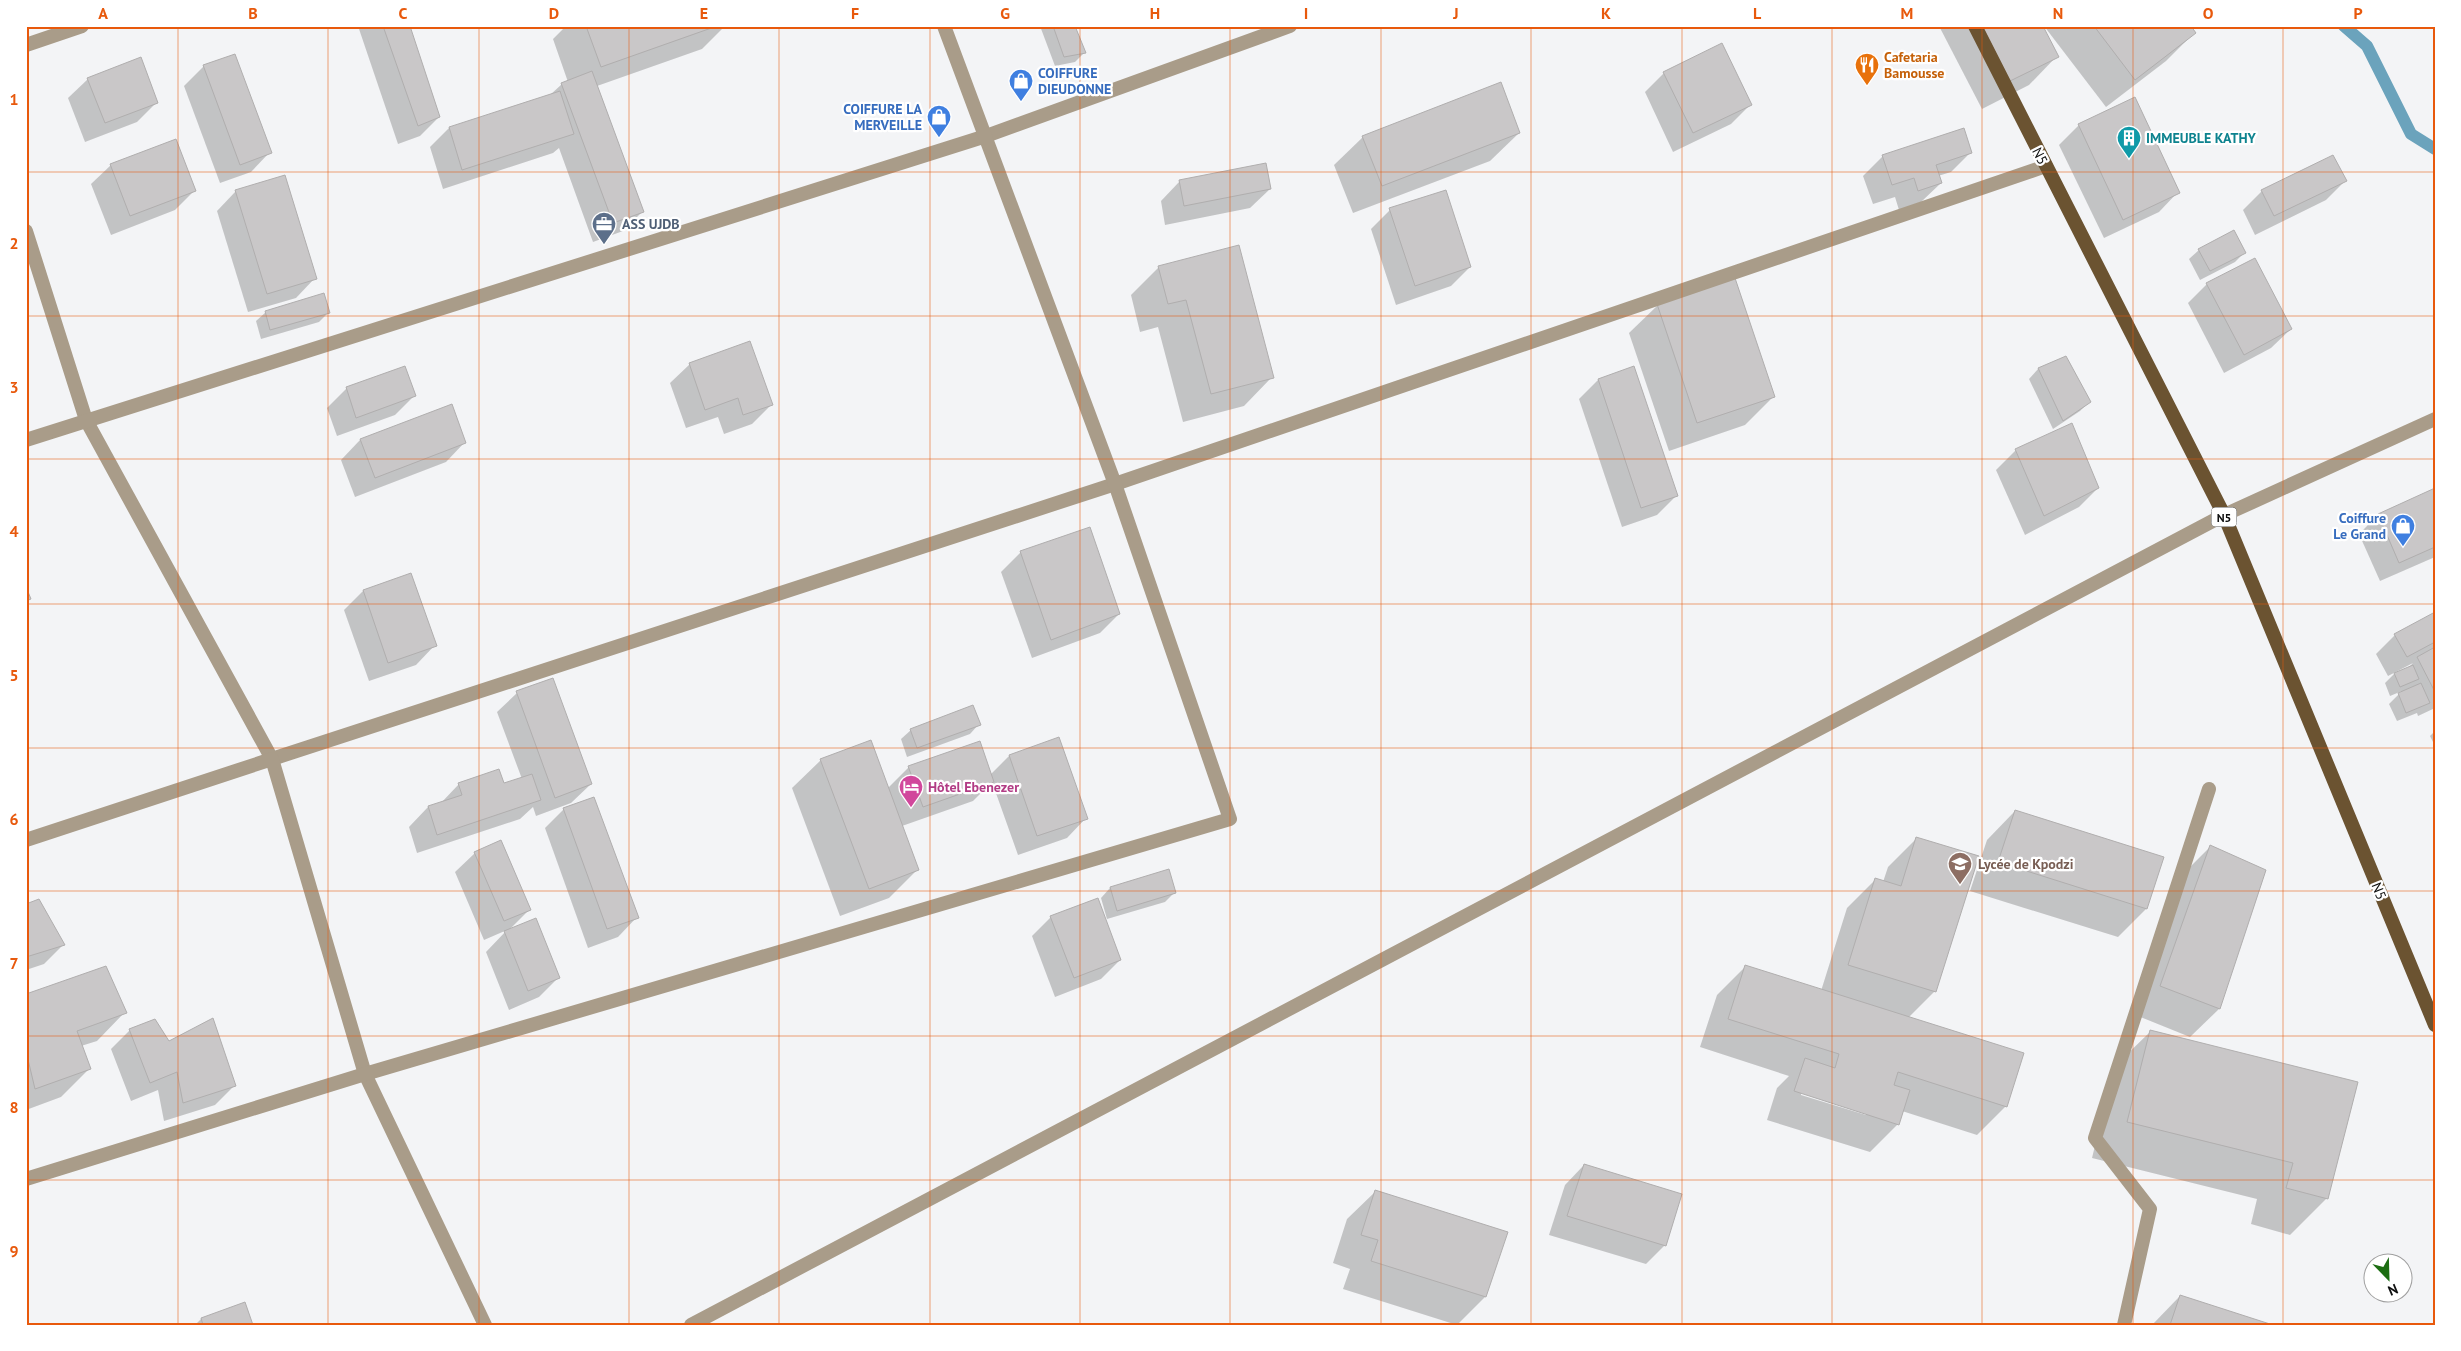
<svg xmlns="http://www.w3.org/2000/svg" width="2461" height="1351" font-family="'PT Sans',sans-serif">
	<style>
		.shadow { fill: #0003; fill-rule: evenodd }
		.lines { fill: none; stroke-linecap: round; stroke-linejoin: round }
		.stream { stroke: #6ba3bc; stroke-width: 12 }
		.building { fill: #c9c7c8; stroke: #b0aeae }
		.service { stroke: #a99c89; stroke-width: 14 }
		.minor { stroke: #a99c89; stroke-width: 14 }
		.primary { stroke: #6b5331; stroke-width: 14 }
		.grid { fill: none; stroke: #e8590c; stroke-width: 1; stroke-opacity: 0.55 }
		.labels { text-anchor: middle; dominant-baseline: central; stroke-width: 4.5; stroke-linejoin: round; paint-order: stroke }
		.shield { fill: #fff; stroke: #565757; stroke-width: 1 }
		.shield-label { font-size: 12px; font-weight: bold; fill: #0e0f0f }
		.food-label { font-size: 14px; font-weight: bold; fill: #c56008; stroke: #fff; text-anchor: start }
		.shop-label { font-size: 14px; font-weight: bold; fill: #366cbe; stroke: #fff; text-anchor: end }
		.culture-label { font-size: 14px; font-weight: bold; fill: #0d838f; stroke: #fff; text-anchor: start }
		.street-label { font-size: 14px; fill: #0e0f0f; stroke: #fff }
		.service-label { font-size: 14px; font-weight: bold; fill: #4e5e75; stroke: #fff; text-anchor: start }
		.hotel-label { font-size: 14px; font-weight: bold; fill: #b23c85; stroke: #fff; text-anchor: start }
		.education-label { font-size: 14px; font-weight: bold; fill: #785e54; stroke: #fff; text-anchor: start }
		.neatline { fill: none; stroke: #e8590c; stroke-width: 2 }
		.grid-label { font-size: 16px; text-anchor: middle; font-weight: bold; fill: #e8590c }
	</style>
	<rect width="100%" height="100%" fill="#f3f4f6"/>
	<g class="shadow">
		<path d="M358 26H408L439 117 420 136 398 144Z"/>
		<path d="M566 26H725L702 49 597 86 642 212 623 231 593 242 559 148 553 153 443 189 430 147 449 128 550 95 562 84 568 82 553 39Z"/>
		<path d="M1040 26H1074L1084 53 1075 62 1055 66Z"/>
		<path d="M1939 26H2041L2057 56 2029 85 1982 109Z"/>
		<path d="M2044 26H2189L2194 33 2166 61 2106 107Z"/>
		<path d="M204 66 270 152 251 172 220 183 184 86Z"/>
		<path d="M1664 73 1751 104 1731 124 1673 152 1645 92Z"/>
		<path d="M88 79 157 102 137 122 85 142 68 98Z"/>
		<path d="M2134 99 2178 192 2159 212 2104 238 2059 145 2079 125Z"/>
		<path d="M1963 129 1971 152 1951 172 1938 176 1941 183 1921 202 1899 210 1895 197 1873 204 1863 176 1882 157Z"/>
		<path d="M1519 133 1490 161 1353 213 1334 165 1363 137Z"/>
		<path d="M111 165 194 191 175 210 111 235 91 184Z"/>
		<path d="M1180 181 1270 189 1250 208 1165 225 1161 201Z"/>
		<path d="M2345 181 2326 200 2255 235 2243 210 2262 191Z"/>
		<path d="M236 191 315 278 296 298 248 312 217 211Z"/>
		<path d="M1390 210 1470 267 1451 286 1396 305 1371 229Z"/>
		<path d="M2199 250 2245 252 2235 262 2200 280 2189 259Z"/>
		<path d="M1159 267 1272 377 1244 406 1183 422 1158 327 1140 332 1131 295Z"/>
		<path d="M2207 284 2291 329 2271 348 2224 373 2188 303Z"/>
		<path d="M1658 305 1774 396 1745 425 1669 451 1629 333Z"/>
		<path d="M266 312 328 313 319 322 261 339 256 321Z"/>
		<path d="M2065 358 2089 402 2080 411 2053 429 2029 379 2038 369Z"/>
		<path d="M690 364 771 405 752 424 724 434 718 417 686 428 670 383Z"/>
		<path d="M404 368 414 396 395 415 337 436 327 408 346 389Z"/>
		<path d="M1634 368 1676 496 1657 515 1622 527 1579 399 1598 380Z"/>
		<path d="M451 405 465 442 446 462 355 497 341 460 360 440Z"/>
		<path d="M2016 450 2098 488 2079 507 2025 535 1996 470Z"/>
		<path d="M2435 489V557L2380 581 2359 534 2378 515Z"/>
		<path d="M1021 552 1119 614 1100 633 1032 658 1001 572Z"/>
		<path d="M363 591 435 645 416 665 369 681 344 610Z"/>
		<path d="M2435 613V708L2418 716 2417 713 2397 721 2389 704 2402 691 2390 696 2385 683 2394 674 2406 670 2413 663 2388 676 2376 654 2395 635Z"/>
		<path d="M517 693 591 784 571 803 536 816 533 807 520 819 417 853 409 827 428 807 440 804 459 784 503 785 522 779 497 712Z"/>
		<path d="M979 724 970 734 907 757 901 739 911 730Z"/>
		<path d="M2435 731V746L2430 736Z"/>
		<path d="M1058 739 1086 818 1067 838 1018 855 992 782 973 801 902 826 918 869 889 898 840 916 792 788 821 760 888 788 909 767 990 775 1009 756Z"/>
		<path d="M564 809 637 917 618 937 588 948 545 828Z"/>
		<path d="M2015 811 2146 909 2118 937 1970 891 1987 840Z"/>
		<path d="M1917 838 1935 991 1908 1018 2006 1106 1977 1135 1902 1111 1898 1124 1870 1152 1767 1120 1777 1088 1789 1076 1700 1047 1717 995 1745 967 1821 991 1847 908 1876 879 1883 882 1888 867ZM1801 1092 1866 1113V1115L1801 1095Z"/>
		<path d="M2210 847 2264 870 2219 1009 2190 1037 2133 1014 2182 875Z"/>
		<path d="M475 853 529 910 508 931 558 978 539 997 509 1010 486 952 507 930 484 940 455 872Z"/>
		<path d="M1168 871 1175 892 1165 902 1107 919 1101 898 1110 888Z"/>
		<path d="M26 905 63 945 44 964 26 970Z"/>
		<path d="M1051 917 1120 960 1101 979 1055 997 1032 936Z"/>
		<path d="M26 995 125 1012 97 1041 81 1046 89 1069 61 1097 26 1110Z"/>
		<path d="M130 1030 168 1042 234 1086 215 1105 164 1121 158 1090 131 1101 111 1049Z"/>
		<path d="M2151 1031 2356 1083 2327 1198 2290 1235 2251 1224 2257 1199 2092 1158 2114 1067Z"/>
		<path d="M1584 1165 1665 1245 1646 1264 1549 1235 1565 1185Z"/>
		<path d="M1376 1191 1485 1297 1457 1325 1343 1289 1350 1269 1333 1263 1347 1219Z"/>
		<path d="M2180 1296 2269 1325H2152Z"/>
		<path d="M244 1304 251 1325H195L201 1319Z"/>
	</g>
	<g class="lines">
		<path class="stream" d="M2344 26 2367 46 2411 134 2435 149"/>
	</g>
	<g class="building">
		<path d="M383 26H410L440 117 418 126Z"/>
		<path d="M586 26H717L601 67Z"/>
		<path d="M1053 26H1075L1086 53 1064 57Z"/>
		<path d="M1982 26H2043L2059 57 2010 81Z"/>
		<path d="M2094 26H2191L2196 33 2135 80Z"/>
		<path d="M1722 43 1752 105 1693 133 1663 72Z"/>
		<path d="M235 54 272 153 240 165 203 65Z"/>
		<path d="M141 57 158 103 105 123 87 78Z"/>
		<path d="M592 71 644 212 613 223 561 83Z"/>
		<path d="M1501 82 1520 133 1382 186 1362 136Z"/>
		<path d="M560 91 574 134 462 170 449 127Z"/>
		<path d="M2135 97 2180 193 2123 220 2078 124Z"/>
		<path d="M1964 128 1972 153 1936 165 1942 183 1918 191 1914 178 1892 185 1882 155Z"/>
		<path d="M176 139 196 191 130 216 110 164Z"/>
		<path d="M2333 155 2347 181 2274 216 2261 190Z"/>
		<path d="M1266 163 1271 189 1184 206 1179 180Z"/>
		<path d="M285 175 317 279 267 294 235 190Z"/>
		<path d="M1446 190 1471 267 1415 286 1389 208Z"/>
		<path d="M2234 230 2246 253 2210 271 2198 249Z"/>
		<path d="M1239 245 1274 378 1211 394 1186 300 1168 304 1158 266Z"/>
		<path d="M2255 258 2292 329 2244 355 2206 283Z"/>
		<path d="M1735 278 1775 397 1697 423 1657 304Z"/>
		<path d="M324 293 330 313 270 330 265 311Z"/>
		<path d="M750 341 773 405 743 415 738 398 705 410 689 363Z"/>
		<path d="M2066 356 2091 402 2063 421 2038 368Z"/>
		<path d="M405 366 416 396 356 418 346 387Z"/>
		<path d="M1634 366 1678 496 1641 508 1598 379Z"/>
		<path d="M452 404 466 443 375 478 360 439Z"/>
		<path d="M2072 423 2099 488 2044 516 2015 449Z"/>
		<path d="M2435 488V547L2399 563 2378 514Z"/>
		<path d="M1090 527 1120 614 1051 640 1020 551Z"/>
		<path d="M411 573 437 646 388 663 363 590Z"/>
		<path d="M26 587 31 599 26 601Z"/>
		<path d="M2435 612V642L2407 657 2394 634Z"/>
		<path d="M2435 647V692L2417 657Z"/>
		<path d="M2413 665 2419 679 2400 687 2394 673Z"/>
		<path d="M553 678 592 784 555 798 516 691Z"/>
		<path d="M2421 683 2430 703 2406 713 2398 693Z"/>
		<path d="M973 705 981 725 917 748 910 729Z"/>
		<path d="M1059 737 1088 819 1037 836 1009 755Z"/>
		<path d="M871 740 919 870 869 889 820 759Z"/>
		<path d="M980 741 994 782 923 807 908 766Z"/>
		<path d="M499 769 504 783 532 774 541 800 437 835 428 806 462 795 458 783Z"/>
		<path d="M594 797 639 918 607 929 563 808Z"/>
		<path d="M2015 810 2164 857 2147 909 1998 862Z"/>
		<path d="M1916 837 1979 856 1936 992 1848 965 1875 878 1901 886Z"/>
		<path d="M501 840 531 910 504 921 474 852Z"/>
		<path d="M2210 845 2266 870 2220 1009 2160 986Z"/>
		<path d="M1169 869 1176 893 1117 911 1110 887Z"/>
		<path d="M1098 898 1121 960 1074 978 1050 916Z"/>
		<path d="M39 899 65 945 26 957V904Z"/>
		<path d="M536 918 560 978 528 991 504 931Z"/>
		<path d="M1745 965 2024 1053 2007 1107 1898 1072 1894 1085 1910 1090 1899 1125 1794 1091 1805 1058 1835 1068 1839 1054 1728 1019Z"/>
		<path d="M106 966 127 1013 77 1031 91 1069 35 1089 26 1051V994Z"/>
		<path d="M213 1018 236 1086 183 1103 177 1072 150 1083 129 1029 155 1019 169 1041Z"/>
		<path d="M2150 1030 2358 1082 2328 1199 2286 1188 2293 1163 2127 1122Z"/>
		<path d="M1584 1164 1682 1194 1666 1246 1567 1216Z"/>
		<path d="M1375 1190 1508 1232 1486 1297 1371 1261 1378 1240 1361 1235Z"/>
		<path d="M2180 1295 2273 1325H2170Z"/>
		<path d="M245 1302 253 1325H203L201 1318Z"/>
	</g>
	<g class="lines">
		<path class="service" d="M2124 1325 2150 1209 2095 1138 2209 789"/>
		<g class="minor">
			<path d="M26 45 82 26"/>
			<path d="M26 231 86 420 272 759 1115 484 2046 166"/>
			<path d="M26 440 986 136 1290 26"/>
			<path d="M26 840 272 759 365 1074 485 1325"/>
			<path d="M26 1179 365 1074 1230 819 1115 484 944 26"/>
			<path d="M691 1325 2224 515 2435 419"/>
		</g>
		<path class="primary" d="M1975 26 2224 515 2435 1025"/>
	</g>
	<path class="grid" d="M178 26V1325M328 26V1325M479 26V1325M629 26V1325M779 26V1325M930 26V1325M1080 26V1325M1230 26V1325M1381 26V1325M1531 26V1325M1682 26V1325M1832 26V1325M1982 26V1325M2133 26V1325M2283 26V1325M26 172H2435M26 316H2435M26 459H2435M26 604H2435M26 748H2435M26 891H2435M26 1036H2435M26 1180H2435"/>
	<defs>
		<symbol id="restaurant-pin" viewBox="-11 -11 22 30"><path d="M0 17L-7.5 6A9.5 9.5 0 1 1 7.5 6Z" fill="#e8710a" stroke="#fff"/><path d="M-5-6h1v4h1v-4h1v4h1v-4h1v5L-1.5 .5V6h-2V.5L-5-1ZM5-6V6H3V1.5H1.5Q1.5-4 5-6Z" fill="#fff"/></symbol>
		<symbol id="shop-pin" viewBox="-11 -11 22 30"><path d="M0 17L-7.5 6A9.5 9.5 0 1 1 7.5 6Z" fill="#3f7fe0" stroke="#fff"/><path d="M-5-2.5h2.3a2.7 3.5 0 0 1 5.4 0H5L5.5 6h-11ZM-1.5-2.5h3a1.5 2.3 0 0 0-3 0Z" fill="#fff"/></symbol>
		<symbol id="building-pin" viewBox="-11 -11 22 30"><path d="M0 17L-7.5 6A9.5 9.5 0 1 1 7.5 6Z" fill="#0f9aa8" stroke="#fff"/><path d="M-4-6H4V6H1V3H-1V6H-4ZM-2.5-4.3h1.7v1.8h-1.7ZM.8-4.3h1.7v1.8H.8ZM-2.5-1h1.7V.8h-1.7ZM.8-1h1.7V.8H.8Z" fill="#fff"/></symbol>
		<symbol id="office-pin" viewBox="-11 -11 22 30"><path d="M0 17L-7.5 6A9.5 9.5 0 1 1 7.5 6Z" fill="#5c6f8a" stroke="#fff"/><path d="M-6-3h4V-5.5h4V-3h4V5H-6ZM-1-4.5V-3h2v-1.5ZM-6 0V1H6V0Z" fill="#fff"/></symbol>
		<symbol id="hotel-pin" viewBox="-11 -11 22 30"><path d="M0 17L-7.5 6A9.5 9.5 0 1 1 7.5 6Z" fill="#d1479c" stroke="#fff"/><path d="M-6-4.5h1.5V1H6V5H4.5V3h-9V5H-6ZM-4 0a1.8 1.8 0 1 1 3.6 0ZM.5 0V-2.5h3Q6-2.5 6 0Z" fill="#fff"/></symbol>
		<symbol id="school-pin" viewBox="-11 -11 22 30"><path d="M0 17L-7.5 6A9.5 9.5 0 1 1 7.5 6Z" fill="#8d6e63" stroke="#fff"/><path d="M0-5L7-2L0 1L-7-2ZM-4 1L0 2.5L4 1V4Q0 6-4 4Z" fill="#fff"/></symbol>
	</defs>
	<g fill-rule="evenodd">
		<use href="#restaurant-pin" x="1853" y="51" width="28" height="38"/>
		<use href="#shop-pin" x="1007" y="67" width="28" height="38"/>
		<use href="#shop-pin" x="925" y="103" width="28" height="38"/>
		<use href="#building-pin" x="2115" y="124" width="28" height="38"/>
		<use href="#office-pin" x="590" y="210" width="28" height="38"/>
		<use href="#shop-pin" x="2389" y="512" width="28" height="38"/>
		<use href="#hotel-pin" x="897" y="773" width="28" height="38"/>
		<use href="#school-pin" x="1946" y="850" width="28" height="38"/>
	</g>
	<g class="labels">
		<rect class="shield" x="2211.5" y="507.5" width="25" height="19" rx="4"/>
		<g class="shield-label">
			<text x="2224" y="517">N5</text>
		</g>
		<g class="food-label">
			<text x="1884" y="57">Cafetaria<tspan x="1884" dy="16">Bamousse</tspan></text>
		</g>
		<g class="shop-label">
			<text x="1038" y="73" text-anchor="start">COIFFURE<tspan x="1038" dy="16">DIEUDONNE</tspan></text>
			<text x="922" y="109">COIFFURE LA<tspan x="922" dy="16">MERVEILLE</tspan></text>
			<text x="2386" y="518">Coiffure<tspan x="2386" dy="16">Le Grand</tspan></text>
		</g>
		<g class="culture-label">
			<text x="2146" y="138">IMMEUBLE KATHY</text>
		</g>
		<g class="street-label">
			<text transform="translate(2040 156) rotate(63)">N5</text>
			<text transform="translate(2379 891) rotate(68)">N5</text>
		</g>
		<g class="service-label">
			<text x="622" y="224">ASS UJDB</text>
		</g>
		<g class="hotel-label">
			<text x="928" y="787">Hôtel Ebenezer</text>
		</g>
		<g class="education-label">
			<text x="1978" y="864">Lycée de Kpodzi</text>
		</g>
	</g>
	<rect width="2461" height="1351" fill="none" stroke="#ffffff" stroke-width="55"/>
	<g transform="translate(2388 1278) rotate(157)"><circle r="24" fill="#ffffff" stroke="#9f9f9f"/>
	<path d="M0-4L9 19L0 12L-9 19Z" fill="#1c6d12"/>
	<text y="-8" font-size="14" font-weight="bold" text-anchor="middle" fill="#0e0f0f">N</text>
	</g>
	<rect x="28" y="28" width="2406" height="1296" class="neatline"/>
	<g class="grid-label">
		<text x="103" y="19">A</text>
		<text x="253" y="19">B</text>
		<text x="403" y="19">C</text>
		<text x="554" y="19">D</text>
		<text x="704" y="19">E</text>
		<text x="855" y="19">F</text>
		<text x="1005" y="19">G</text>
		<text x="1155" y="19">H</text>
		<text x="1306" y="19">I</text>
		<text x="1456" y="19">J</text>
		<text x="1606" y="19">K</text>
		<text x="1757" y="19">L</text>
		<text x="1907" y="19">M</text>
		<text x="2058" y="19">N</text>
		<text x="2208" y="19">O</text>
		<text x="2358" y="19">P</text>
		<text x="14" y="105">1</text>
		<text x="14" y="249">2</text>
		<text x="14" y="393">3</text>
		<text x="14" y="537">4</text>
		<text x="14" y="681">5</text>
		<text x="14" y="825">6</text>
		<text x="14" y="969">7</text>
		<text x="14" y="1113">8</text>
		<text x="14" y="1257">9</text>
	</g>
</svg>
